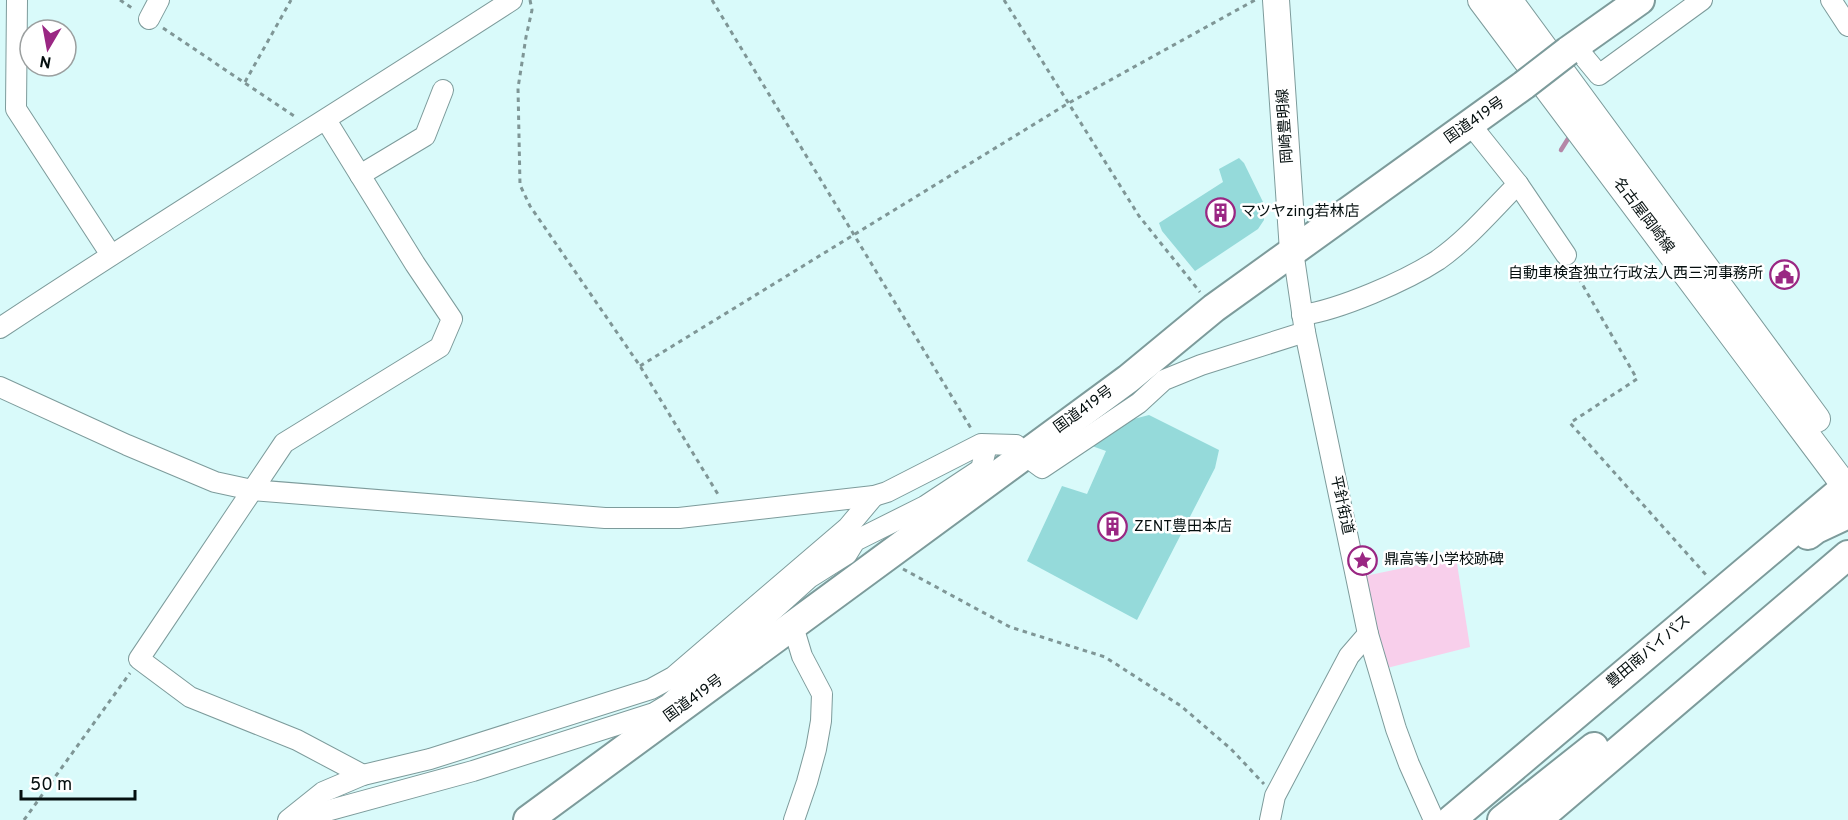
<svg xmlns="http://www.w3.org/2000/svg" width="1848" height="820" font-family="Overpass,'Noto Sans JP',sans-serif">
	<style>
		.green { fill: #f8cfeb }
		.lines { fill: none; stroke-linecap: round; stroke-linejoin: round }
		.stream { stroke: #b487a7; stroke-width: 4.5 }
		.building { fill: #95dada }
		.minor-casing { stroke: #7d9b9b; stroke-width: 22 }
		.major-casing { stroke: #7d9b9b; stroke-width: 28 }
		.highway-casing { stroke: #7d9b9b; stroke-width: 32 }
		.path { stroke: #7f9696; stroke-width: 3; stroke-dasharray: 4.5 4.5; stroke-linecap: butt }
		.minor { stroke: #fff; stroke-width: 20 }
		.major { stroke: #fff; stroke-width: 26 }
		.highway { stroke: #fff; stroke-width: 28 }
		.highway-bridge-casing { stroke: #7d9b9b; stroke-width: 32; stroke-linecap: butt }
		.highway-bridge { stroke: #fff; stroke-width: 28 }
		.labels { text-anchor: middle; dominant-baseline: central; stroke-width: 5; stroke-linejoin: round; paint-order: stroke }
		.street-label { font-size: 15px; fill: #050f0f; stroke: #fff }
		.poi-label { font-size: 15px; fill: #050f0f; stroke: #fff; text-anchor: start }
	</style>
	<rect width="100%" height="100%" fill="#d9fafa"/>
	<path class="green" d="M1456 557 1470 647 1383 669 1360 577Z"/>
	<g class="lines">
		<path class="stream" d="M1561 150 1571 134"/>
	</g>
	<g class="building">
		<path d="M1239 158 1244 163 1263 202 1264 220 1258 229 1195 271 1162 231 1159 223 1223 182 1219 169Z"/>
		<path d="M1149 415 1219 450 1215 468 1137 620 1027 561 1062 486 1087 494 1106 451 1092 446 1126 421Z"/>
	</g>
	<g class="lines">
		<defs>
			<g id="minor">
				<path d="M17 0 16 109 111 255"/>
				<path d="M1831 0 1848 26"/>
				<path d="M149 19 159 0"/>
				<path d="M1575 46 1599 75 1702 0"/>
				<path d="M326 120 415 264 452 319 440 347 284 443 139 659 190 697 297 740 363 775"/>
				<path d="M1470 124 1518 184 1566 255"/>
				<path d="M360 175 425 136 443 90"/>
				<path d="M1293 251 1305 332 1368 634 1396 729 1409 764 1434 820"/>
				<path d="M1302 315C1339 310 1406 281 1438 260 1468 239 1492 210 1518 184"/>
				<path d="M0 328C169 216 342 110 512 0"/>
				<path d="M0 387 127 445 215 482 252 490 605 518H679L874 496 887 492 981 444 1016 445 1023 454 1042 468 1139 403 1164 380 1201 365 1305 332"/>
				<path d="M793 626 802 656 822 694 821 721 816 749 807 782 794 820"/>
				<path d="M288 820 323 792 363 775 430 759 651 689 673 677 848 527 874 496"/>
				<path d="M306 820 312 815 473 771 654 713 669 704 809 578 847 554 855 541 925 506 981 469 987 445"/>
				<path d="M1270 820 1275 796 1349 656 1368 634"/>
			</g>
			<g id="major">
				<path d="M1276 0 1293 251"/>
				<path d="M1481 0 1848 490"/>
				<path d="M1509 0 1817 419"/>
			</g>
			<g id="highway">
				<path d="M1568 51 1640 0"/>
				<path d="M1808 535 1816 529 1848 514"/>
				<path d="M528 820 1128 379 1214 308 1524 85"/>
				<path d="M1451 820 1848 485"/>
				<path d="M1502 820 1594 747"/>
				<path d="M1537 820 1848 555"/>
			</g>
		</defs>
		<use href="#minor" class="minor-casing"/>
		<use href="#major" class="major-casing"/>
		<use href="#highway" class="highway-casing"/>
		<g class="path">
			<path d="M120 0 135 10"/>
			<path d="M530 0 532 10 526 37 518 88 520 185 530 206 640 366 719 496"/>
			<path d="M712 0 972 430"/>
			<path d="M1004 0 1139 216 1200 292"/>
			<path d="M163 28 297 118"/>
			<path d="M245 82 291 0"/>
			<path d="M1574 270 1637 379 1570 423 1707 576"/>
			<path d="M640 366 1067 104 1255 0"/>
			<path d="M903 569 1010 627 1105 657 1181 706 1231 749 1264 784"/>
			<path d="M24 820 130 673"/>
		</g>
		<use href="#minor" class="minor"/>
		<use href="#major" class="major"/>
		<use href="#highway" class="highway"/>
		<defs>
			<path id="highway-bridge" d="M1524 85 1568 51"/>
		</defs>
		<use href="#highway-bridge" class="highway-bridge-casing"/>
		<use href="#highway-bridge" class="highway-bridge"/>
	</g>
	<defs>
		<symbol id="building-ring" viewBox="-11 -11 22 22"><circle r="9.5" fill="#fff" stroke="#9a2783" stroke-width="1.5"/><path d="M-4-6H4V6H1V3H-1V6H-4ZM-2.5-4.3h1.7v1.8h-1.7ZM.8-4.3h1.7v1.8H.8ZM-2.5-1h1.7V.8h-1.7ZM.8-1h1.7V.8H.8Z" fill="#9a2783"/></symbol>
		<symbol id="civic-ring" viewBox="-11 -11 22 22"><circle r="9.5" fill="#fff" stroke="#9a2783" stroke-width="1.5"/><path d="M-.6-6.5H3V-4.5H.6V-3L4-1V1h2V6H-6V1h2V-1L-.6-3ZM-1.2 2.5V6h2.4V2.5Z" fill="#9a2783"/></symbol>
		<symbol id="sight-ring" viewBox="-11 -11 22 22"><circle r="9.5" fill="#fff" stroke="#9a2783" stroke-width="1.5"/><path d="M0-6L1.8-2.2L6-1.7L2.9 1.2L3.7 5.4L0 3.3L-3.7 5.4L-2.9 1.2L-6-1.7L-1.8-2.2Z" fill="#9a2783"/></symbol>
	</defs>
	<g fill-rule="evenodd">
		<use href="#building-ring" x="1204" y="196" width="33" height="33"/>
		<use href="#civic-ring" x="1768" y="258" width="33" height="33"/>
		<use href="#building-ring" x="1096" y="510" width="33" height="33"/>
		<use href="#sight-ring" x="1346" y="544" width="33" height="33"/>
	</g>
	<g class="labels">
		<g class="street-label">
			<text transform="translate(1475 121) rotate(-35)">国道419号</text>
			<text transform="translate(1286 126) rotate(-94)">岡崎豊明線</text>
			<text transform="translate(1643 216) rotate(53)">名古屋岡崎線</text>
			<text transform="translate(1084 410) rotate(-36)">国道419号</text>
			<text transform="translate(1341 505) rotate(78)">平針街道</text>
			<text transform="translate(1649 652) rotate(-40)">豊田南バイパス</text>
			<text transform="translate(694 699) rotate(-36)">国道419号</text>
		</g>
		<g class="poi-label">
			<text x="1241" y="212">マツヤzing若林店</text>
			<text x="1763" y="274" text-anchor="end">自動車検査独立行政法人西三河事務所</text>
			<text x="1134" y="527">ZENT豊田本店</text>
			<text x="1384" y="560">鼎高等小学校跡碑</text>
		</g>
	</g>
	<g transform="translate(48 48) rotate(190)"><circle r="28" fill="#ffffff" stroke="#9b9f9f" stroke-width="1.5"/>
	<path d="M0-4.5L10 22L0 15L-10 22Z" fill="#9a2783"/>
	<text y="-9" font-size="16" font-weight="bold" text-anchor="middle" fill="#050f0f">N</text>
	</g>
	<path d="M21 790v9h114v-9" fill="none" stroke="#050f0f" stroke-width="3"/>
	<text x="30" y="790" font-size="18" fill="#050f0f" stroke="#ffffff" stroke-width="4.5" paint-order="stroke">50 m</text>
</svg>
